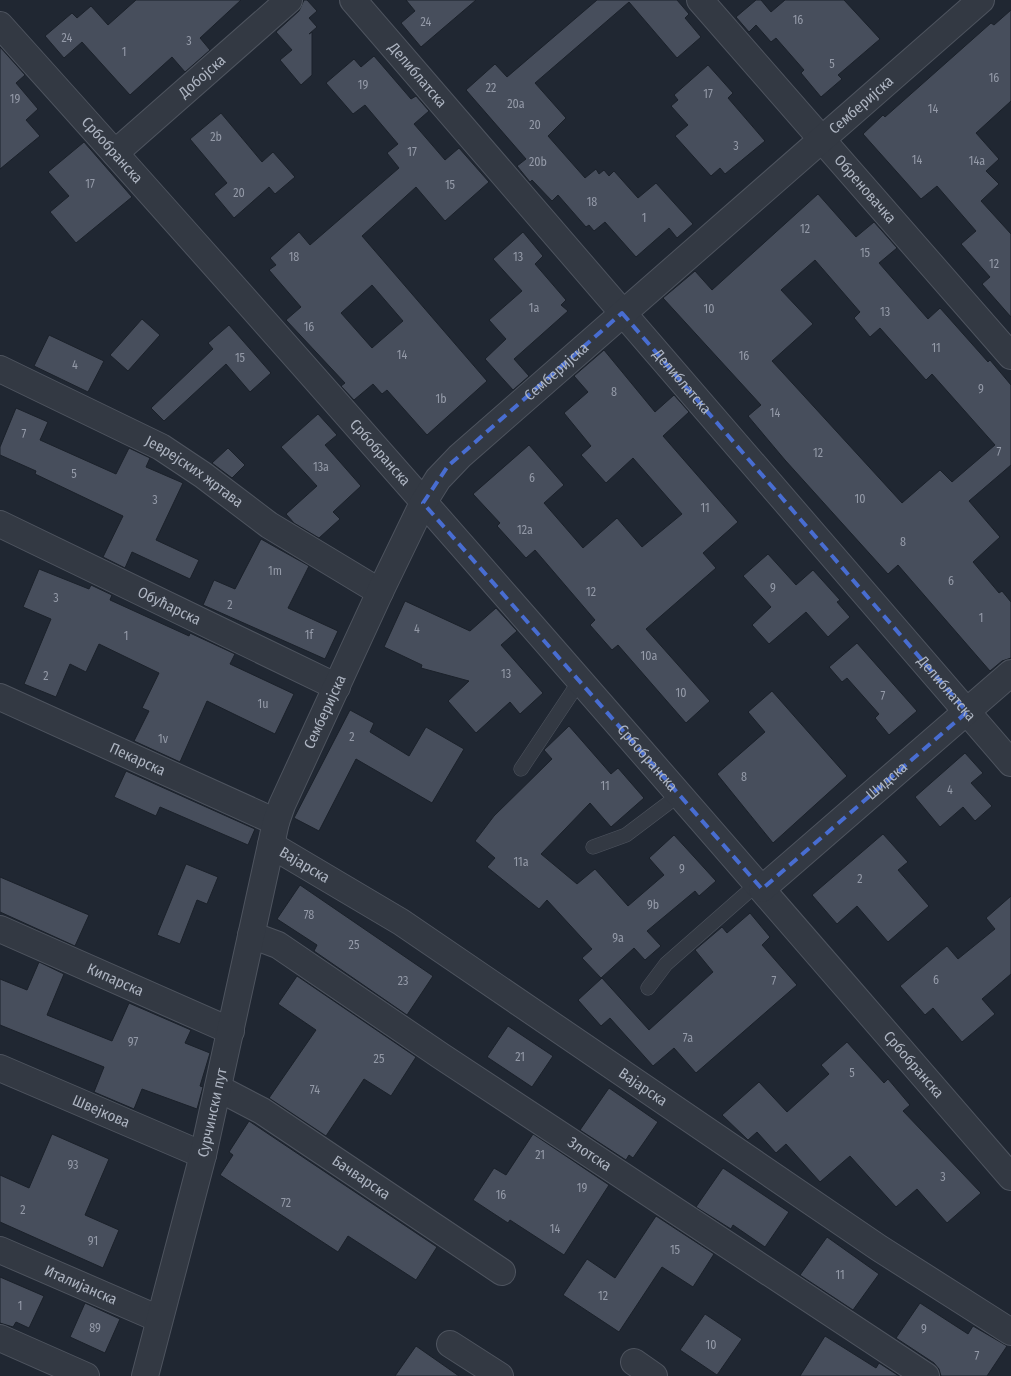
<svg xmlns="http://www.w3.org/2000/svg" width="1011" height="1376" font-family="'Fira Sans Condensed',sans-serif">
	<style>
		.building { fill: #474e5c; stroke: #1b212a; fill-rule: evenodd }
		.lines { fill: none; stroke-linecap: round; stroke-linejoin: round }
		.service-casing { stroke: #4e545f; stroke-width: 15 }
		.minor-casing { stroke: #4e545f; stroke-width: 28 }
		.service { stroke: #333943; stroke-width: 14 }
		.minor { stroke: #333943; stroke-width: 26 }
		.marked { fill: none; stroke: #486dd1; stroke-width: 4; stroke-dasharray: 10 6; stroke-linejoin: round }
		.labels { text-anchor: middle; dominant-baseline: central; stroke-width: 4.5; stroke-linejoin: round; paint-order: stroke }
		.number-label { font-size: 12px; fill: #949aa8 }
		.street-label { font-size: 15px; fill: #adb4c1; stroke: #191f28 }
	</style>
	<rect width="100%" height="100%" fill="#202732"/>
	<g class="building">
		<path d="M136 0H241L200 38 210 50 185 72 172 57 130 95 82 42 64 58 45 36 72 13 77 18 91 6 108 25Z"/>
		<path d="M304 0H307L317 11 309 18 317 27 309 34 312 32V75L301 85 280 60 292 50 276 32 299 11Z"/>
		<path d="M406 0H476L421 47 401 23 415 11Z"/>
		<path d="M597 0H677L689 14 685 18 701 37 677 58 629 2 535 83 566 118 548 136 585 178 596 169 599 174 604 170 609 176 614 171 638 198 656 183 693 224 677 238 669 228 636 257 605 222 594 231 589 225 586 227 558 195 552 201 532 180 530 182 517 166 526 159 466 90 495 64 507 77Z"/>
		<path d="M756 0H761L771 12 785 0H844L880 39 838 75 842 79 821 97 801 73 804 70 776 38 771 42 756 25 749 32 736 17Z"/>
		<path d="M1011 10V101L976 133 999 159 986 171 999 184 981 201 1011 234V317L982 284 990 277 961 244 976 231 937 186 921 199 863 134 883 115 885 117 991 23 994 25Z"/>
		<path d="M0 47 25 75 16 83 38 109 26 120 40 136 0 169Z"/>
		<path d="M374 56 411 99 416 96 429 111 414 124 445 160 459 148 489 182 445 221 416 187 362 236 487 381 427 435 387 390 382 394 373 384 354 400 341 386 345 383 286 320 301 307 269 270 276 265 270 258 299 232 310 245 399 168 387 153 398 144 365 105 353 114 326 83 354 59 361 67ZM372 285 403 321 372 348 341 313Z"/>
		<path d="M708 65 733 93 728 98 765 141 725 174 720 168 711 176 675 136 688 125 671 106 678 100 674 95Z"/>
		<path d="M221 113 262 162 273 152 295 177 275 194 269 187 234 218 214 194 227 183 190 139Z"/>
		<path d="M84 142 132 197 76 243 50 212 69 196 48 172Z"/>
		<path d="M818 194 856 237 874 222 897 248 879 263 928 319 940 308 988 362 990 360 1011 385V465L969 501 1000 537 973 562 999 593 1002 591 1011 602V658L1002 661 990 671 898 565 888 574 785 460 748 416 761 405 663 298 695 271 712 290ZM815 260 860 312 854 318 870 337 880 328 926 380 932 374 995 445 952 482 940 470 902 503 772 361 813 324 781 290Z"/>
		<path d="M523 232 543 256 535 264 566 300 561 305 568 311 514 359 529 376 513 390 485 359 506 339 489 320 522 291 493 259Z"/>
		<path d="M142 319 160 335 128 371 110 355Z"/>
		<path d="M229 325 271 373 250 392 226 364 164 421 151 408 213 349 208 343Z"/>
		<path d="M49 335 104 361 88 392 34 366Z"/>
		<path d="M604 350 655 412 674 395 689 412 663 436 738 522 703 553 716 568 646 629 710 701 686 723 618 645 612 650 590 625 595 620 535 550 526 558 497 526 500 523 473 494 529 445 564 485 544 503 583 548 617 518 642 547 682 514 633 458 606 483 581 455 591 446 564 413 588 392 574 376Z"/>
		<path d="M16 408 48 422 40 440 116 474 129 448 150 458 146 467 183 483 156 540 199 560 190 579 132 552 125 568 103 557 123 516 35 474 36 471 0 455V447Z"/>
		<path d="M318 414 337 435 325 445 361 486 333 512 340 519 319 538 294 523 286 514 317 486 281 447Z"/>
		<path d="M228 448 245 465 232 478 212 463Z"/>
		<path d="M261 539 309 566 288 608 338 631 325 659 203 605 214 580 235 589Z"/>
		<path d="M768 554 796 585 813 570 840 600 837 602 850 617 828 637 806 612 769 644 752 625 771 607 743 576Z"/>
		<path d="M39 569 89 589 91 585 112 595 110 600 189 636 190 633 235 654 230 664 294 694 275 734 207 701 180 762 134 741 149 711 142 708 159 673 99 644 86 672 70 664 56 697 24 684 51 619 23 607Z"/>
		<path d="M405 601 470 631 496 608 517 631 501 645 543 693 520 714 510 702 476 733 448 701 469 681 421 668 422 665 384 647Z"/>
		<path d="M857 643 917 711 889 735 875 718 879 714 847 678 842 682 829 667Z"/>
		<path d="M772 691 847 776 773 843 717 774 765 732 748 712Z"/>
		<path d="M350 710 374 723 370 732 409 756 426 727 464 749 432 803 356 759 319 831 294 818Z"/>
		<path d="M569 726 611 774 618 768 644 798 611 827 590 803 541 854 577 884 595 869 628 906 664 875 649 858 674 835 716 881 699 896 695 891 647 931 661 946 645 960 634 948 601 978 582 958 592 949 547 900 539 909 487 867 495 858 475 841 494 816 552 759 544 750Z"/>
		<path d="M965 753 983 773 971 783 992 806 975 821 963 807 940 827 915 797Z"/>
		<path d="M126 771 255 829 248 845 160 807 156 816 114 797Z"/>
		<path d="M883 834 908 862 898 870 929 906 888 942 857 906 837 924 812 895Z"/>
		<path d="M186 864 218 877 207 904 197 900 180 944 157 935Z"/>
		<path d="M0 877 89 915 75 946 0 912Z"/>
		<path d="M300 885 433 976 407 1015 314 951 317 945 277 919Z"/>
		<path d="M1011 896V974L982 999 995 1014 962 1042 933 1008 925 1015 900 986 947 946 958 959 995 929 986 918Z"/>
		<path d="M750 913 770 937 762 945 797 985 696 1073 674 1048 653 1066 610 1018 601 1026 578 1000 602 978 649 1030 713 972 695 950 722 927 727 933Z"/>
		<path d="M39 962 64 974 47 1015 112 1041 129 1003 191 1030 185 1043 210 1053 200 1086 203 1087 197 1109 142 1089 134 1109 94 1092 104 1067 0 1025V979L27 990Z"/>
		<path d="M297 976 416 1057 391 1096 364 1079 326 1136 269 1098 316 1030 278 1004Z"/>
		<path d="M508 1026 553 1056 532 1087 487 1057Z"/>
		<path d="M847 1042 884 1083 888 1079 910 1105 903 1111 981 1193 947 1223 917 1189 896 1207 850 1156 820 1182 786 1144 776 1153 757 1132 748 1140 722 1115 759 1082 787 1112 829 1074 821 1065Z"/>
		<path d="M609 1088 658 1122 633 1158 629 1155 626 1160 580 1130Z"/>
		<path d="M249 1121 437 1247 416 1280 348 1236 338 1252 220 1175 233 1155 229 1152Z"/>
		<path d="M52 1134 109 1159 85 1215 119 1230 103 1268 0 1222V1175L29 1188Z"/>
		<path d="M533 1134 609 1185 564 1255 510 1220 508 1223 473 1200 494 1168 506 1175Z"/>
		<path d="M723 1168 789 1212 765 1247 733 1225 731 1229 696 1207Z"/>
		<path d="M656 1216 714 1254 693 1287 662 1267 619 1332 563 1295 587 1259 615 1278Z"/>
		<path d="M827 1237 879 1274 853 1310 800 1275Z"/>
		<path d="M0 1277 44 1296 29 1328 16 1322 13 1327 0 1323Z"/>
		<path d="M85 1303 120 1319 105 1353 70 1337Z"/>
		<path d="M920 1303 968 1334 973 1326 1007 1346 987 1376H941L939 1369 934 1363 896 1338Z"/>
		<path d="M705 1314 742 1339 717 1375 680 1350Z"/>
		<path d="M825 1336 876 1368 879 1363 899 1376H800Z"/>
		<path d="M416 1346 459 1376H395Z"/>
	</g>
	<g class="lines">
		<defs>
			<g id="service">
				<path d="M521 769 579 682"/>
				<path d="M593 847 626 835 679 795"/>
				<path d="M648 988 666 964 757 884"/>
			</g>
			<g id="minor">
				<path id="s1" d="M353 0 1011 763"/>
				<path id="s2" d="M700 0 1011 356"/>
				<path id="s3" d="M0 25C342 405 677 791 1011 1177"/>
				<path id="s4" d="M115 153 289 0"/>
				<path id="s5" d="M0 369 161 447 203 475 269 525 380 592"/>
				<path id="s6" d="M0 524 337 687"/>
				<path id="s7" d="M0 697 276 822"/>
				<path id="s8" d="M271 845 401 922 879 1248 1011 1332"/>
				<path id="s9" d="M762 889 1011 673"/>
				<path id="s10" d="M0 929 231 1031"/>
				<path id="s11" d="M251 935 278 945 441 1056 926 1376"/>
				<path id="s12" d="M0 1068 203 1155"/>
				<path id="s13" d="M218 1088 262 1111 502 1272"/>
				<path id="s14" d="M0 1250 159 1319"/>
				<path d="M0 1338 86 1376"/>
				<path d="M450 1344 500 1376"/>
				<path d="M634 1362 654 1376"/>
				<path id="s15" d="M145 1376 203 1155 276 822 282 805 380 592 423 503 438 479 460 456 981 0"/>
			</g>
		</defs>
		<use href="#service" class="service-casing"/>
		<use href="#minor" class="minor-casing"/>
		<use href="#service" class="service"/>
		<use href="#minor" class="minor"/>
	</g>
	<path class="marked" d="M622 313 967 712 762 889 423 503 448 466Z"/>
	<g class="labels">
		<g class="number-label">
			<text x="798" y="20">16</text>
			<text x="426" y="22">24</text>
			<text x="67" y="38">24</text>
			<text x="189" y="41">3</text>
			<text x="124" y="52">1</text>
			<text x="832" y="64">5</text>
			<text x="994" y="78">16</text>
			<text x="363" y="85">19</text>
			<text x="491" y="88">22</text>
			<text x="708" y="94">17</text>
			<text x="15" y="99">19</text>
			<text x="516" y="104">20a</text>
			<text x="933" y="109">14</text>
			<text x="535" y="125">20</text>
			<text x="216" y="137">2b</text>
			<text x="736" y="146">3</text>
			<text x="412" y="152">17</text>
			<text x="917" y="160">14</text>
			<text x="977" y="161">14a</text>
			<text x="538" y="162">20b</text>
			<text x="90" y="184">17</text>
			<text x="450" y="185">15</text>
			<text x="239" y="193">20</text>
			<text x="592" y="202">18</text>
			<text x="644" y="218">1</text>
			<text x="805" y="229">12</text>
			<text x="865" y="253">15</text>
			<text x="294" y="257">18</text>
			<text x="518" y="257">13</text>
			<text x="994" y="264">12</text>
			<text x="534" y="308">1a</text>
			<text x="709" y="309">10</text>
			<text x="885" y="312">13</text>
			<text x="309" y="327">16</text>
			<text x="936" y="348">11</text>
			<text x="402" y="355">14</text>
			<text x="744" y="356">16</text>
			<text x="240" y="358">15</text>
			<text x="75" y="365">4</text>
			<text x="981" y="389">9</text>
			<text x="614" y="392">8</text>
			<text x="441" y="399">1b</text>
			<text x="775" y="413">14</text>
			<text x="24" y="434">7</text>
			<text x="999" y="452">7</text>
			<text x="818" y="453">12</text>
			<text x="321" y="467">13a</text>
			<text x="74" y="474">5</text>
			<text x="532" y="478">6</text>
			<text x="860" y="499">10</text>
			<text x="155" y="500">3</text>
			<text x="705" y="508">11</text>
			<text x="525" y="530">12a</text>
			<text x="903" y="542">8</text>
			<text x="275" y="571">1m</text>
			<text x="951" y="581">6</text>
			<text x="773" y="588">9</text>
			<text x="591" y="592">12</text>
			<text x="56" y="598">3</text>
			<text x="230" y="605">2</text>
			<text x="981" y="618">1</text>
			<text x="417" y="629">4</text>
			<text x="309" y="635">1f</text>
			<text x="126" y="636">1</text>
			<text x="649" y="656">10a</text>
			<text x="506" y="674">13</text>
			<text x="46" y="676">2</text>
			<text x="681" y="693">10</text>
			<text x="883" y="696">7</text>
			<text x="263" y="704">1u</text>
			<text x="352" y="737">2</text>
			<text x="163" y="739">1v</text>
			<text x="744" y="777">8</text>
			<text x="605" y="786">11</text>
			<text x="950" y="790">4</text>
			<text x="521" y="862">11a</text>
			<text x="682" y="869">9</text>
			<text x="860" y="879">2</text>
			<text x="653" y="905">9b</text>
			<text x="309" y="915">78</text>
			<text x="618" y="938">9a</text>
			<text x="354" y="945">25</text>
			<text x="936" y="980">6</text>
			<text x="403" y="981">23</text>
			<text x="774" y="981">7</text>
			<text x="688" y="1038">7a</text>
			<text x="133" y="1042">97</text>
			<text x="520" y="1057">21</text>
			<text x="379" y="1059">25</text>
			<text x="852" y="1073">5</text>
			<text x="315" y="1090">74</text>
			<text x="540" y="1155">21</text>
			<text x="73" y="1165">93</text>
			<text x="943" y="1177">3</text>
			<text x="582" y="1188">19</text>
			<text x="501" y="1195">16</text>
			<text x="286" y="1203">72</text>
			<text x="23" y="1210">2</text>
			<text x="555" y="1229">14</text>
			<text x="93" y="1241">91</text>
			<text x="675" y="1250">15</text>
			<text x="840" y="1275">11</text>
			<text x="603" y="1296">12</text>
			<text x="20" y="1306">1</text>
			<text x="95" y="1328">89</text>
			<text x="924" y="1329">9</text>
			<text x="711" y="1345">10</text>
			<text x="977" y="1356">7</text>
		</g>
		<g class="street-label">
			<text stroke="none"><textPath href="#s1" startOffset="99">Делиблатска</textPath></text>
			<text stroke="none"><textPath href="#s4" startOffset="116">Добојска</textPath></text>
			<text stroke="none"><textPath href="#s15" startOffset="1514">Семберијска</textPath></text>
			<text stroke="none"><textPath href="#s3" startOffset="168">Србобранска</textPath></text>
			<text stroke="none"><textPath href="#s2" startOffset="251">Обреновачка</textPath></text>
			<text stroke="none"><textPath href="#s15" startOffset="1109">Семберијска</textPath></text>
			<text stroke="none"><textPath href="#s1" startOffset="504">Делиблатска</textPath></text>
			<text stroke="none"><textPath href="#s3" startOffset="572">Србобранска</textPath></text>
			<text stroke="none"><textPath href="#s5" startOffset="220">Јеврејских жртава</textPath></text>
			<text stroke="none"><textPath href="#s6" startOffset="188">Обућарска</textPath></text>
			<text stroke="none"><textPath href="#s1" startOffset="909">Делиблатска</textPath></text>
			<text stroke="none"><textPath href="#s15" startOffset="690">Семберијска</textPath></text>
			<text stroke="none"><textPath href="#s3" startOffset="978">Србобранска</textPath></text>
			<text stroke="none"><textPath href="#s7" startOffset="151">Пекарска</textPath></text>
			<text stroke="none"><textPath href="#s9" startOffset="165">Шидска</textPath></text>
			<text stroke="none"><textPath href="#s8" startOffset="39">Вајарска</textPath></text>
			<text stroke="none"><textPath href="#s10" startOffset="126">Кипарска</textPath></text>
			<text stroke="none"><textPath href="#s3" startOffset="1384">Србобранска</textPath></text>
			<text stroke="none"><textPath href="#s8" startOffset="444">Вајарска</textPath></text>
			<text stroke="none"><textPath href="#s12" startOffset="110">Швејкова</textPath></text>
			<text stroke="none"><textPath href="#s15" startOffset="272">Сурчински пут</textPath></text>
			<text stroke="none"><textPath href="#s11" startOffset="404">Злотска</textPath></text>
			<text stroke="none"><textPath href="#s13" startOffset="169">Бачварска</textPath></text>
			<text stroke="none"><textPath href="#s14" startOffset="88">Италијанска</textPath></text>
		</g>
	</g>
</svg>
